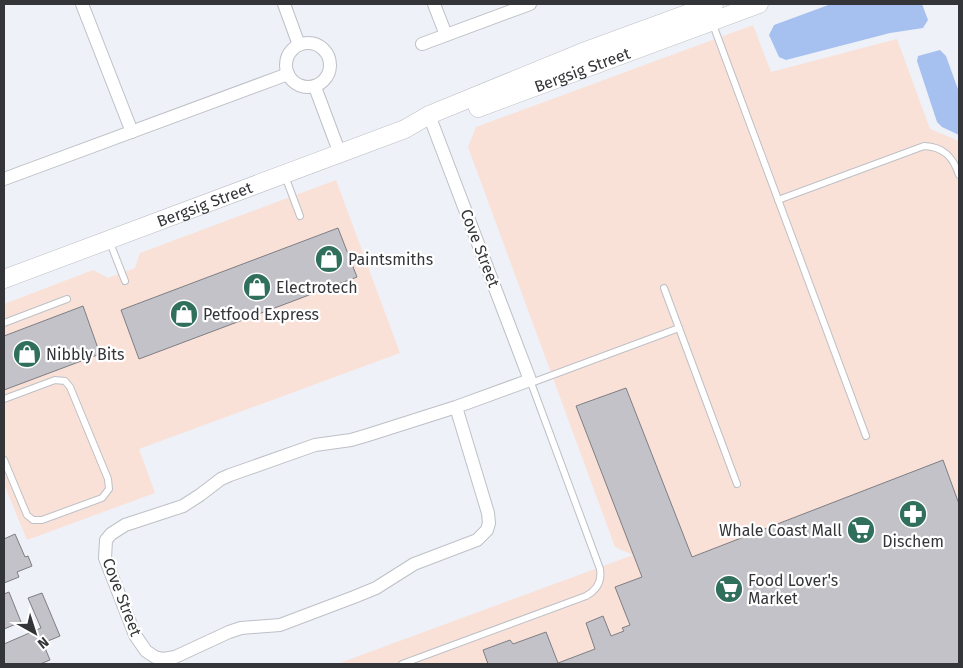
<svg xmlns="http://www.w3.org/2000/svg" width="963" height="668" font-family="'Fira Sans',sans-serif">
	<style>
		.commercial { fill: #fae1d8 }
		.water { fill: #a6c0f0 }
		.building { fill: #c2c2c8; stroke: #7e7e84 }
		.lines { fill: none; stroke-linecap: round; stroke-linejoin: round }
		.lane-casing { stroke: #bdc0c6; stroke-width: 8 }
		.street-casing { stroke: #bdc0c6; stroke-width: 14 }
		.secondary-casing { stroke: #bdc0c6; stroke-width: 19 }
		.lane { stroke: #fff; stroke-width: 6 }
		.street { stroke: #fff; stroke-width: 12 }
		.secondary { stroke: #fff; stroke-width: 18 }
		.labels { text-anchor: middle; dominant-baseline: central; stroke-width: 4.5; stroke-linejoin: round; paint-order: stroke }
		.street-label { font-size: 16px; fill: #343538; stroke: #fff }
		.poi-label { font-size: 16px; fill: #343538; stroke: #fff; text-anchor: start }
	</style>
	<rect width="100%" height="100%" fill="#eef1f7"/>
	<g class="commercial">
		<path d="M753 25 771 72 897 39 930 129 959 141V664H337L633 555 615 547 468 147 476 127Z"/>
		<path d="M336 180 400 353 139 449 155 493 27 540 4 484V304L93 270 108 278 135 268 140 253Z"/>
	</g>
	<g class="water">
		<path d="M831 4H922L928 20 923 28 890 33 786 60 779 57 769 35 774 25Z"/>
		<path d="M940 50 946 56 959 92V135L942 127 937 122 917 61 918 56Z"/>
	</g>
	<g class="building">
		<path d="M338 228 357 277 139 359 121 310Z"/>
		<path d="M83 306 100 354 4 390V336Z"/>
		<path d="M626 388 692 557 943 460 959 504V664H488L483 650 510 640 513 644 546 632 558 663 595 649 586 623 603 616 611 636 624 631 622 628 630 625 615 587 642 577 576 406Z"/>
		<path d="M15 534 25 557 28 556 32 566 17 572 19 577 4 583V539Z"/>
		<path d="M9 592 21 622 4 629V594Z"/>
		<path d="M42 593 60 636 43 643 50 660 40 664H4V644L41 628 28 598Z"/>
	</g>
	<g class="lines">
		<defs>
			<g id="lane">
				<path d="M712 22 866 436"/>
				<path d="M285 176 300 216"/>
				<path d="M778 200 924 146C944 147 953 157 959 175"/>
				<path d="M109 240 125 281"/>
				<path d="M664 288 737 484"/>
				<path d="M4 323 67 299"/>
				<path d="M531 383 679 328"/>
				<path d="M4 399 55 380 65 381 70 387 108 479 109 489 102 498 42 520H33L27 515 4 460"/>
				<path d="M402 664 586 596C597 590 602 581 600 569L530 380"/>
			</g>
			<g id="street">
				<path d="M82 4 132 132"/>
				<path d="M284 4 299 45"/>
				<path d="M434 4 446 35"/>
				<circle cx="308" cy="65" r="22"/>
				<path d="M422 44 530 4"/>
				<path d="M315 87 340 154"/>
				<path d="M429 115 530 380 456 407 368 435 351 440 315 445 230 475 221 479 200 495 183 506 125 525 111 534 106 540 105 558 135 635 146 651 155 657 163 659 175 657 229 632 241 628 280 625 354 597 376 588 414 564 477 540 487 530 489 523 488 513 456 407"/>
				<path d="M4 179 288 74"/>
			</g>
			<g id="secondary">
				<path id="s1" d="M478 108 759 4"/>
				<path id="s2" d="M4 279 405 129 429 115 583 52 714 4"/>
			</g>
		</defs>
		<use href="#lane" class="lane-casing"/>
		<use href="#street" class="street-casing"/>
		<use href="#secondary" class="secondary-casing"/>
		<use href="#lane" class="lane"/>
		<use href="#street" class="street"/>
		<use href="#secondary" class="secondary"/>
	</g>
	<defs>
		<symbol id="shop-disc" viewBox="-11 -11 22 22"><circle r="9.5" fill="#306f5c" stroke="#fff"/><path d="M-5-2.5h2.3a2.7 3.5 0 0 1 5.4 0H5L5.5 6h-11ZM-1.5-2.5h3a1.5 2.3 0 0 0-3 0Z" fill="#fff"/></symbol>
		<symbol id="pharmacy-disc" viewBox="-11 -11 22 22"><circle r="9.5" fill="#306f5c" stroke="#fff"/><path d="M-2-6h4v4h4v4h-4v4h-4v-4h-4v-4h4Z" fill="#fff"/></symbol>
		<symbol id="supermarket-disc" viewBox="-11 -11 22 22"><circle r="9.5" fill="#306f5c" stroke="#fff"/><path d="M-6-5.5h2.5l.6 2H6L4.5 2H-2.5L-4.4-4H-6ZM-1.5 3.2a1.3 1.3 0 1 0 .1 0ZM3 3.2a1.3 1.3 0 1 0 .1 0Z" fill="#fff"/></symbol>
	</defs>
	<g fill-rule="evenodd">
		<use href="#shop-disc" x="313" y="243" width="32" height="32"/>
		<use href="#shop-disc" x="241" y="271" width="32" height="32"/>
		<use href="#shop-disc" x="168" y="298" width="32" height="32"/>
		<use href="#shop-disc" x="11" y="338" width="32" height="32"/>
		<use href="#pharmacy-disc" x="897" y="498" width="32" height="32"/>
		<use href="#supermarket-disc" x="845" y="514" width="32" height="32"/>
		<use href="#supermarket-disc" x="713" y="573" width="32" height="32"/>
	</g>
	<g class="labels">
		<g class="street-label">
			<text stroke="none"><textPath href="#s1" startOffset="111">Bergsig Street</textPath></text>
			<text stroke="none"><textPath href="#s2" startOffset="214">Bergsig Street</textPath></text>
			<text transform="translate(480 248) rotate(69)">Cove Street</text>
			<text transform="translate(122 597) rotate(69)">Cove Street</text>
		</g>
		<g class="poi-label">
			<text x="348" y="259">Paintsmiths</text>
			<text x="276" y="287">Electrotech</text>
			<text x="203" y="314">Petfood Express</text>
			<text x="46" y="354">Nibbly Bits</text>
			<text x="842" y="530" text-anchor="end">Whale Coast Mall</text>
			<text x="913" y="541" text-anchor="middle">Dischem</text>
			<text x="748" y="580">Food Lover's<tspan x="748" dy="18">Market</tspan></text>
		</g>
	</g>
	<rect width="963" height="668" fill="none" stroke="#343538" stroke-width="10"/>
	<g transform="translate(35 633) rotate(141)" stroke="#ffffff" stroke-width="4" paint-order="stroke">
	<path d="M0-4L9 19L0 12L-9 19Z" fill="#343538"/>
	<text y="-8" font-size="14" font-weight="bold" text-anchor="middle" fill="#343538">N</text>
	</g>
</svg>
